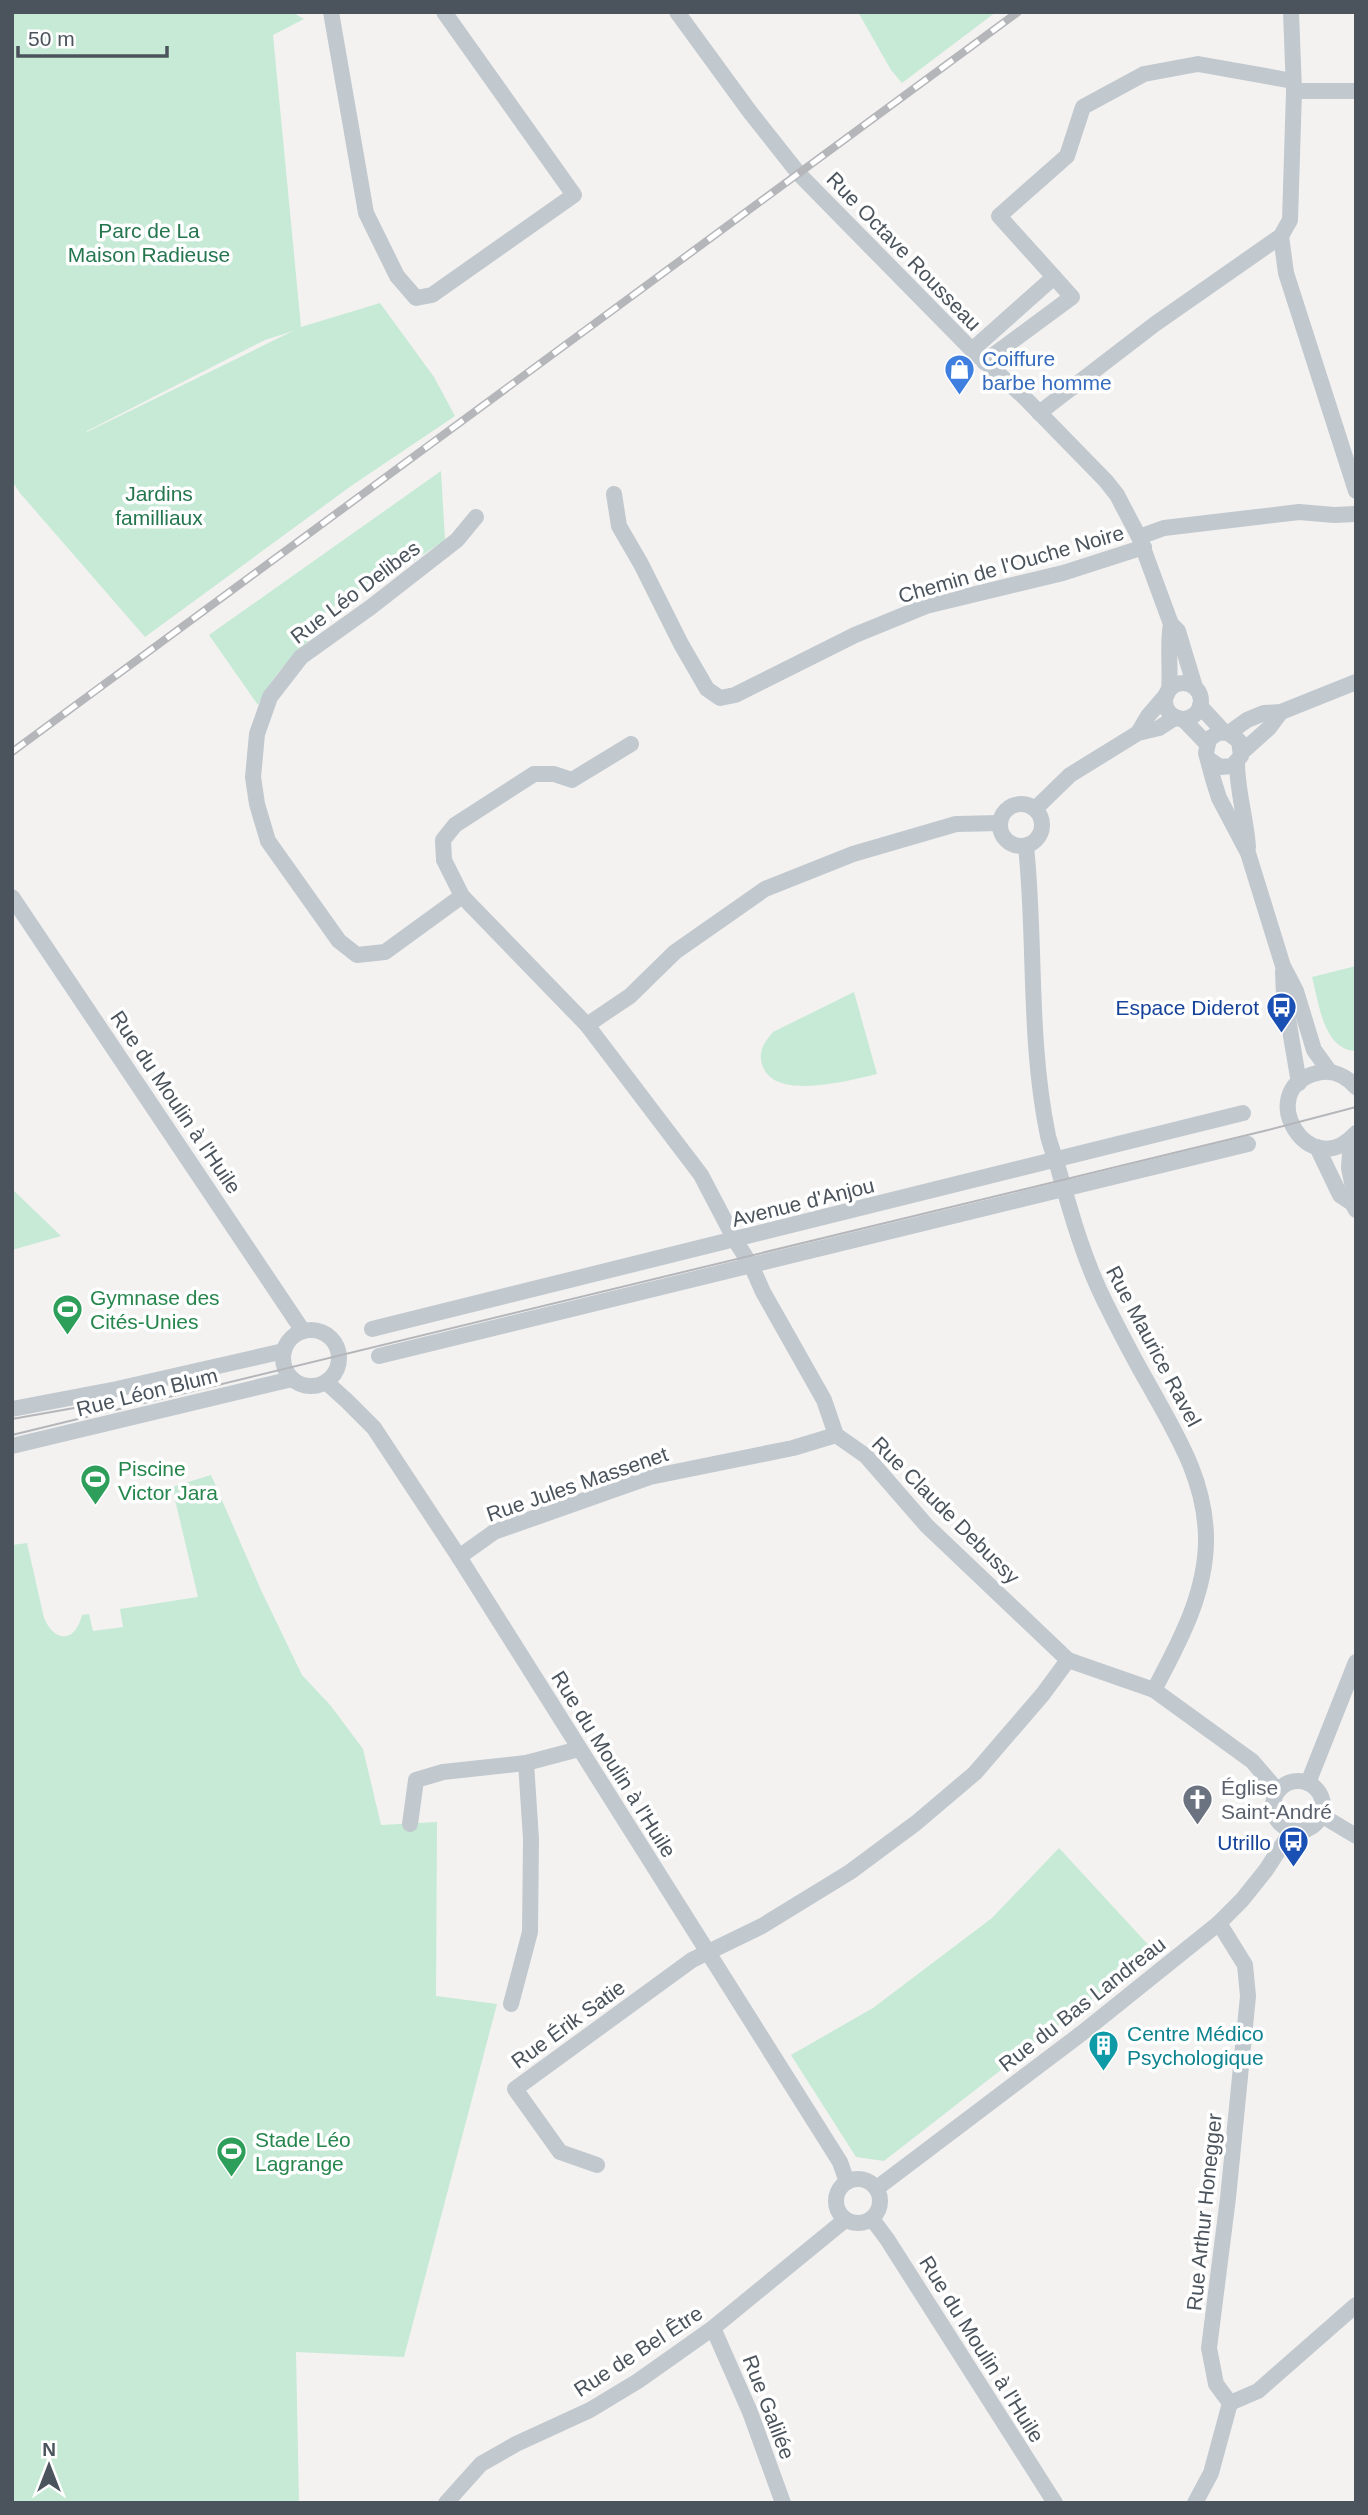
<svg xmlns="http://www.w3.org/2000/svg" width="1368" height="2515" font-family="Helvetica,sans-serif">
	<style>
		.green { fill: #c6ead5; fill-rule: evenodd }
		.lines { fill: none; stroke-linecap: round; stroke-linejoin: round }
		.street { stroke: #c1c8ce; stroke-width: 16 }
		.tram { stroke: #b4b6ba; stroke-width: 2 }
		.rail-casing { stroke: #b4b6ba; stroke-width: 8 }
		.rail { stroke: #fff; stroke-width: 5; stroke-dasharray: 16; stroke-linecap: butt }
		.labels { text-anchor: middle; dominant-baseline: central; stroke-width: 7; stroke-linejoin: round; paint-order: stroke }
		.park-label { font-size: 21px; fill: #24764f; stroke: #fff }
		.street-label { font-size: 21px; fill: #4b545c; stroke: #fff }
		.shop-label { font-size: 21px; fill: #366cbe; stroke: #fff; text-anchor: start }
		.transit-label { font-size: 21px; fill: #164399; stroke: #fff; text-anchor: end }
		.leisure-label { font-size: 21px; fill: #27864d; stroke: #fff; text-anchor: start }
		.worship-label { font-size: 21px; fill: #5b616d; stroke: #fff; text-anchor: start }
		.culture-label { font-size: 21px; fill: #0d838f; stroke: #fff; text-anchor: start }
	</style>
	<rect width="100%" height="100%" fill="#f3f2f1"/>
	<g class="green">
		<path d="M12 12H292L304 19 273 35 301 327 380 303 434 377 455 416 351 486 145 637 20 493 12 481ZM293 331 87 432V431L265 340Z"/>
		<path d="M858 12H996L902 83 891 70Z"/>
		<path d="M441 471 445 540 403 568 398 562 322 615 328 624C300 648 274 671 258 705L209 635Z"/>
		<path d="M1356 966V1051C1323 1050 1319 1002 1312 977Z"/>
		<path d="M854 992 877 1074C851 1080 776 1101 763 1067 757 1052 764 1043 773 1032Z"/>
		<path d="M12 1189 61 1236 12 1250Z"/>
		<path d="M211 1475 261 1590 302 1675 331 1706 363 1749 381 1825 437 1822 436 1996 497 2004 404 2357 296 2352 299 2503H12V1545L27 1543 44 1618C55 1643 75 1643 82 1615L89 1614 93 1631 123 1627 120 1609 198 1597 172 1487Z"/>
		<path d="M1059 1848 1154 1951 884 2161 856 2157 791 2055 873 2008 992 1918Z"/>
	</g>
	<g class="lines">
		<g class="street">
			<path d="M331 12 366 213 397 276 416 298 432 295 574 195 444 12"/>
			<path d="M677 12 750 112 799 174 972 350 1024 397 1106 481 1117 495 1139 537 1171 624 1178 631 1195 687"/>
			<path d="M1294 91H1356"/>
			<path d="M1281 236 1286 273 1356 491"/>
			<path d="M972 350 1054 277"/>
			<path d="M984 362 1072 297 999 216 1067 156 1083 107 1144 74 1198 64 1293 81"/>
			<path d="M1039 413 1155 324 1281 236 1290 220 1294 91 1291 12"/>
			<path d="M614 494 619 526 641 564 681 644 707 689 720 698 735 695 855 635 926 606 1063 573 1144 547"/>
			<path d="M476 517 457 540 371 607 301 657 270 697 257 734 253 777 257 804 268 841 339 941 357 955 385 952 462 896 587 1025 701 1175 735 1240 752 1267 763 1292 824 1400 836 1435 866 1456 927 1526 1068 1660 1154 1690 1252 1761 1278 1791"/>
			<path d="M1139 537 1164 528 1299 512 1334 515 1356 514"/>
			<circle cx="1183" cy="701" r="18"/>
			<path d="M1169 690C1171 668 1167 645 1171 624"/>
			<path d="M1200 706 1224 732"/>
			<path d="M1183 719 1207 744"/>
			<path d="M1138 733 1148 716 1167 694"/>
			<path d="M1229 733 1247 720 1264 713 1281 712 1356 682"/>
			<path d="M1241 753 1269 728 1281 712"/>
			<path d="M1210 760 1220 767 1232 766 1241 756 1239 741 1227 732 1218 733 1209 739 1206 753 1213 779 1219 798 1248 853 1283 966 1296 991 1314 1050 1330 1072"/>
			<path d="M1237 762C1237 791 1246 818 1248 847"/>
			<circle cx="1021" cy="825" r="21"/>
			<path d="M1035 809 1070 775 1138 733 1159 728 1176 717"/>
			<path d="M1026 846C1036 942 1028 1040 1048 1136 1051 1148 1056 1159 1059 1171 1072 1217 1085 1263 1107 1306 1120 1332 1134 1359 1149 1385 1176 1434 1205 1479 1206 1537 1207 1592 1179 1643 1154 1690"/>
			<path d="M462 896 444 860 443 840 455 825 534 774H554L572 780 631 744"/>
			<path d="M12 897 303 1331"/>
			<path d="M1283 972 1284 995 1299 1083"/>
			<path d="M587 1025 630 996 675 952 765 889 853 854 956 824 1000 823"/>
			<path d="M1356 1087C1346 1076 1332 1069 1317 1073 1252 1089 1309 1186 1356 1133"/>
			<path d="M1351 1138 1349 1168 1354 1193 1352 1203"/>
			<path d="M1317 1147 1340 1195 1352 1203 1356 1210"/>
			<path d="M372 1329 1243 1113"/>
			<circle cx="311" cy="1358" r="28"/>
			<path d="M379 1356 1248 1144"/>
			<path d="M326 1382 347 1401 374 1428 459 1557 840 2162 847 2182"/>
			<path d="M12 1409 117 1389 284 1351"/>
			<path d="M12 1446 292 1379"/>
			<path d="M459 1557 494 1532 650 1477 793 1448 836 1435"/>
			<circle cx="1298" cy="1806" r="25"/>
			<path d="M1308 1783 1356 1662"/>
			<path d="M1321 1815 1356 1836"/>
			<path d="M410 1824 416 1780 443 1772 526 1763"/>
			<path d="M511 2004 530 1932 531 1839 526 1763 579 1749"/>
			<path d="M597 2165 560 2152 515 2089 692 1960 762 1926 850 1872 916 1823 975 1773 1043 1694 1068 1660"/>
			<circle cx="858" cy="2201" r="22"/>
			<path d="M877 2188 1082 2033 1219 1923 1242 1900 1266 1870 1292 1830"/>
			<path d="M872 2219 887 2239 1055 2503"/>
			<path d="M713 2328 750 2412 783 2503"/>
			<path d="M1230 2403 1258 2391 1356 2305"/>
			<path d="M446 2503 481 2464 516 2444 590 2410 638 2381 713 2328 845 2220"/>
			<path d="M1195 2503 1211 2473 1230 2403 1216 2384 1209 2348 1228 2198 1248 1996 1245 1965 1219 1923"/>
		</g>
		<g class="tram">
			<path d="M12 1419 108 1402"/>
			<path d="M12 1435 1264 1131 1356 1107"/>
		</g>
		<defs>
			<path id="rail" d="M12 752 1018 12"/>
		</defs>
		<use href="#rail" class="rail-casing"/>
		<use href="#rail" class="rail"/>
	</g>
	<defs>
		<symbol id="shop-pin" viewBox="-11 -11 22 30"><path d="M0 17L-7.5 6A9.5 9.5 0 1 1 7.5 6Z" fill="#3f7fe0" stroke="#fff"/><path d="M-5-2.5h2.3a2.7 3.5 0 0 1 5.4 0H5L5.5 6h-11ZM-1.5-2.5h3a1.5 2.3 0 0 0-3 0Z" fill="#fff"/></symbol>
		<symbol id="bus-pin" viewBox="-11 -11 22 30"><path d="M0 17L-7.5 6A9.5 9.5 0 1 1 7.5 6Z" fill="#1a4fb4" stroke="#fff"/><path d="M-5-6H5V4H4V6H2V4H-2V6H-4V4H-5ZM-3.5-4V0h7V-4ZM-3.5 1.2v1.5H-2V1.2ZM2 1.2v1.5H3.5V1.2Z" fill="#fff"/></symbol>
		<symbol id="stadium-pin" viewBox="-11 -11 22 30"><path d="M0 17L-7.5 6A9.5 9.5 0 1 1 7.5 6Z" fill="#2e9e5b" stroke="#fff"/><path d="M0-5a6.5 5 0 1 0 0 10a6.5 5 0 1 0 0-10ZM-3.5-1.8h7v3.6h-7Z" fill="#fff"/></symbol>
		<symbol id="church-pin" viewBox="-11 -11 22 30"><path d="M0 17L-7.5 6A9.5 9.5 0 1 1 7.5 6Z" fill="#6b7280" stroke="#fff"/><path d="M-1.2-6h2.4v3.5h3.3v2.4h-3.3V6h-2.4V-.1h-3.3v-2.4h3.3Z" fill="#fff"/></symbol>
		<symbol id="building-pin" viewBox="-11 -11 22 30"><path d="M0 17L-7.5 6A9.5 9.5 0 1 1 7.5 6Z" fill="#0f9aa8" stroke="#fff"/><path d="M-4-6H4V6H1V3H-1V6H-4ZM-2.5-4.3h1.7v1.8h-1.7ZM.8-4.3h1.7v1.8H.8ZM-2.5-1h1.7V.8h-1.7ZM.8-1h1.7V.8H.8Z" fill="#fff"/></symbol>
	</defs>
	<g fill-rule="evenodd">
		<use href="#shop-pin" x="942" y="352" width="35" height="47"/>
		<use href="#bus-pin" x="1264" y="990" width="35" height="47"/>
		<use href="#stadium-pin" x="50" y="1292" width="35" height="47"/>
		<use href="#stadium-pin" x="78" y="1462" width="35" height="47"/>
		<use href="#church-pin" x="1180" y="1782" width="35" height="47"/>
		<use href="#bus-pin" x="1276" y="1824" width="35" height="47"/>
		<use href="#building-pin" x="1086" y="2028" width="35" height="47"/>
		<use href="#stadium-pin" x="214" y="2134" width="35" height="47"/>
	</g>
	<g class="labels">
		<g class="park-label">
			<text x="149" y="230">Parc de La<tspan x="149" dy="24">Maison Radieuse</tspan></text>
			<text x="159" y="493">Jardins<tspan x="159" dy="24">familliaux</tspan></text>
		</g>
		<g class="street-label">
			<text transform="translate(904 251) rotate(46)">Rue Octave Rousseau</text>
			<text transform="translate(1011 564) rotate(-16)">Chemin de l'Ouche Noire</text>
			<text transform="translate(355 592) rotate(-37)">Rue Léo Delibes</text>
			<text transform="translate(176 1102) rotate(56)">Rue du Moulin à l'Huile</text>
			<text transform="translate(803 1202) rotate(-14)">Avenue d'Anjou</text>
			<text transform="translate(1154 1346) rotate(62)">Rue Maurice Ravel</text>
			<text transform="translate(147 1392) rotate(-14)">Rue Léon Blum</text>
			<text transform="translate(577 1484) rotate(-19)">Rue Jules Massenet</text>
			<text transform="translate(946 1510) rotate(45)">Rue Claude Debussy</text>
			<text transform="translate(614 1764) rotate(58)">Rue du Moulin à l'Huile</text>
			<text transform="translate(1082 2004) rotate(-38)">Rue du Bas Landreau</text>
			<text transform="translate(568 2024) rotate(-36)">Rue Érik Satie</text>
			<text transform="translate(1204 2212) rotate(-84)">Rue Arthur Honegger</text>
			<text transform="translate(982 2349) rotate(58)">Rue du Moulin à l'Huile</text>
			<text transform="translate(638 2351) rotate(-33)">Rue de Bel Être</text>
			<text transform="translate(769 2407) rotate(69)">Rue Galilée</text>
		</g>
		<g class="shop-label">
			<text x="982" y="358">Coiffure<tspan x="982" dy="24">barbe homme</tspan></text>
		</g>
		<g class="transit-label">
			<text x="1259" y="1007">Espace Diderot</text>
			<text x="1271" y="1842">Utrillo</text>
		</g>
		<g class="leisure-label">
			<text x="90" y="1297">Gymnase des<tspan x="90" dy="24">Cités-Unies</tspan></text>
			<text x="118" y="1468">Piscine<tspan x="118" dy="24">Victor Jara</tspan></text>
			<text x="255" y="2139">Stade Léo<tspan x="255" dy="24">Lagrange</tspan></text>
		</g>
		<g class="worship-label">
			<text x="1221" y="1787">Église<tspan x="1221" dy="24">Saint-André</tspan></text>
		</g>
		<g class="culture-label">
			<text x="1127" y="2033">Centre Médico<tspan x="1127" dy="24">Psychologique</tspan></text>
		</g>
	</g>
	<rect width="1368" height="2515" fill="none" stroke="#4b545c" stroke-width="28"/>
	<g transform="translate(49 2466)" stroke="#ffffff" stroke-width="5" paint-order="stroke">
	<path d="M0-5L12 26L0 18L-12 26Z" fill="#4b545c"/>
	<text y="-10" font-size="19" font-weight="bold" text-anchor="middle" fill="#4b545c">N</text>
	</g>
	<path d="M18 46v10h149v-10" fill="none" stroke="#4b545c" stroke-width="3.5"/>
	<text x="28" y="46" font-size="21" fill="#4b545c" stroke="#ffffff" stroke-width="5" paint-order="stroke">50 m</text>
</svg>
